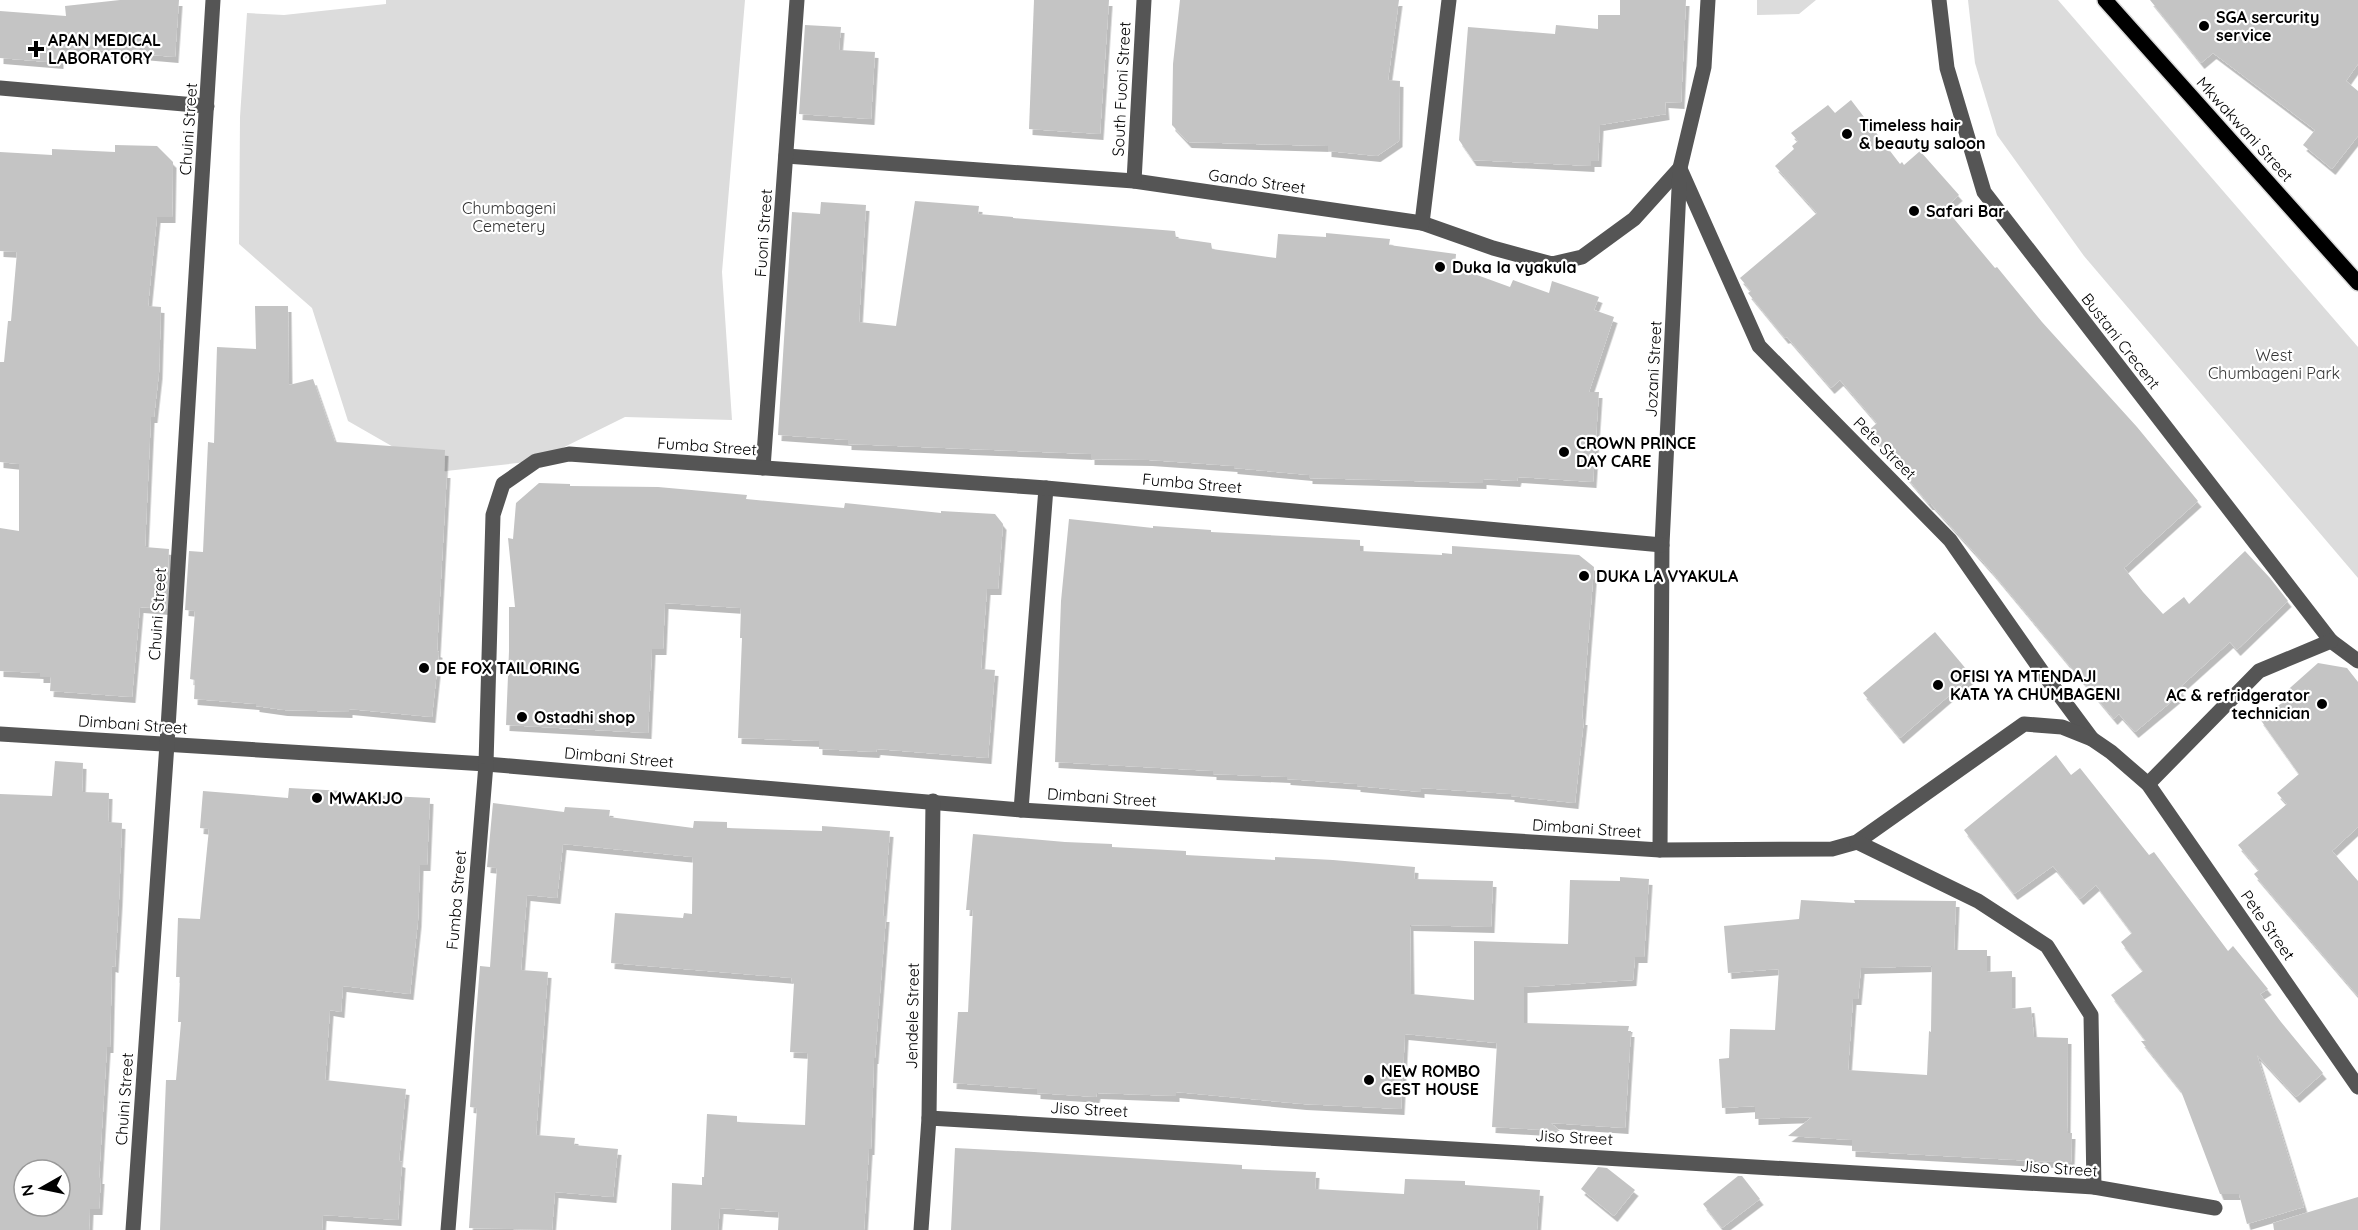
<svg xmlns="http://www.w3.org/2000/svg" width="2358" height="1230" font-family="Quicksand,sans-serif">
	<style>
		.green { fill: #dcdcdc }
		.building { fill: #c4c4c4; fill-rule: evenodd; filter: url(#shadow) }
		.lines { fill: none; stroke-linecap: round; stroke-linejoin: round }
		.major-casing { stroke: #dbdbdb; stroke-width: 18 }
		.minor { stroke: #555; stroke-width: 15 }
		.major { stroke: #000; stroke-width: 15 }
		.poi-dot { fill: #000; stroke: #fff; stroke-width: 2 }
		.labels { text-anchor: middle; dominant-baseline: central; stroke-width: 4.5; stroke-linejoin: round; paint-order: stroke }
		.poi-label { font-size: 16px; font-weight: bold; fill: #000; stroke: #fff; text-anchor: start }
		.street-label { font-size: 16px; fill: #000; stroke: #fff }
		.park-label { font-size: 16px; fill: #333; stroke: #fff }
	</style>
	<defs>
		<filter id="shadow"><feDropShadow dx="3.5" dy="6" stdDeviation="0" flood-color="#0004"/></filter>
	</defs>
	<rect width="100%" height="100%" fill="#fff"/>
	<g class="green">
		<path d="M386 0H745L722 272 732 420 625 417 536 461 437 472 348 421 312 308 239 244 240 117 247 13 284 15 386 4Z"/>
		<path d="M1757 0H1816L1799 14 1757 15Z"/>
		<path d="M1968 0H2058L2358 347V578L2084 256 1997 135 1975 63Z"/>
	</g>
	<g class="building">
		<path d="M120 0H179L175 57 60 47V63L0 58V11L66 16 65 6Z"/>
		<path d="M1034 0H1109L1100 134 1029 129Z"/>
		<path d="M1180 0H1399L1388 80 1400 81 1399 141 1377 156 1328 151V146L1188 142 1172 125 1173 64Z"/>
		<path d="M1620 0H1686L1681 103 1665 102 1666 114 1600 125 1598 161H1591V166L1473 160 1459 140 1468 27 1555 34 1556 25 1598 29V15H1620Z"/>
		<path d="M2150 0H2358V64L2346 81 2358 91V136L2332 169 2303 145 2315 130 2213 53 2201 63Z"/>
		<path d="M805 25 841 27 839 50 875 52 871 119 799 114Z"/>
		<path d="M1851 100 1900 164 1902 162 1904 165 1920 151 1959 195 1945 208 1995 268 1997 267 2042 322 2137 427 2198 501 2124 568 2143 592 2163 614 2184 597 2189 604 2245 551 2270 578 2288 601 2237 650 2230 642 2179 688 2183 692 2135 732 2119 714 2114 719 1992 572 1931 504H1929L1868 431 1877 423 1840 380 1831 388 1787 337 1785 338 1748 293 1751 291 1740 278 1817 213 1775 166 1794 149 1792 146 1798 141 1791 133 1828 105 1835 113Z"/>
		<path d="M115 145 157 146 173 162 172 217H157L148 306 161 307 159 373 154 417H151L145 547 169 549 166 609 140 607 132 697 50 691 51 677H40V673L0 671V528L19 531V464L0 462V362H4L8 321H11L17 252 0 251V152L52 155V149L115 152Z"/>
		<path d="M915 201 979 206 978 214 1013 217V218L1175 231 1176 238 1211 243 1212 249 1276 258 1278 234 1326 237V233L1390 239 1389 245 1456 254 1455 267 1510 287 1513 280 1549 293 1552 281 1599 297 1594 310 1614 317 1589 392H1599L1593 482 1518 477 1517 481 1483 479V483L1309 478V475L1234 468V466L1149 460 1091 459V454L848 444V440L778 435 792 212 820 214 821 202 866 205 859 322 896 326Z"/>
		<path d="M255 306H288L289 385 313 379 335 442 445 450 444 472H447L437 651 439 652 432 717 349 709V712L284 710 256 706V704L194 699 195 680 190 679 195 611 185 610 189 551 203 552 208 442 214 443 217 347 256 349Z"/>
		<path d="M539 483 570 484V486L658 487 747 495 746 499 844 508 845 503 941 513V511L995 514 1003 524 998 589H987L981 669 995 670 988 758 877 749 876 752 819 749V741L738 738 742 638H740L741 608 665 603 663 649H652L648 733 506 725 509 651V607H515L508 538 513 539 516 503Z"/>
		<path d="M1069 519 1153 528V526L1211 530V532L1360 540V551L1442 555V553L1452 554V546L1579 555 1594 567 1582 719H1584L1575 803 1511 796V794L1421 788V792L1357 786V784L1287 779V777L1213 774V771L1055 762 1061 601Z"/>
		<path d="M1935 632 1972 676 1900 738 1863 693Z"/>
		<path d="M2318 663 2347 668 2358 682V827L2332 851 2358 881V996L2254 874 2259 870 2238 845 2287 804 2277 793 2299 774 2260 719 2286 700 2282 695Z"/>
		<path d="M2056 755 2071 775 2080 768 2149 855 2154 852 2228 951 2233 946 2268 989 2260 994 2281 1022 2323 1073 2296 1097 2257 1055 2304 1207 2247 1224 2239 1194H2220L2181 1091 2141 1041H2146L2111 995 2143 971 2121 942 2132 933 2096 885 2080 899 2053 866 2014 894 1964 830Z"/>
		<path d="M55 761 83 763 82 792 109 793 108 822 122 823 119 900 115 967 112 966 110 1047H107L99 1178H101L99 1209H90L89 1230H0V794L52 796ZM24 1170H60V1206H24Z"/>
		<path d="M289 788 344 791V793L370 795 430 798 427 865H420L418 921 410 994 343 986 341 1012 330 1010 325 1080 406 1089 399 1161 402 1162 398 1220 323 1215 322 1230H160L166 1080H176L181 1022H178L180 977H176L178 918 200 919 209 829 200 828 203 791 288 798Z"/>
		<path d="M493 803 564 812 565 807 610 810 609 817 693 828 694 821 727 822V828L822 831V826L890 831 883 916H886L875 1058H874L871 1149H869L864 1230H778L779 1212 720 1208 718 1230H671L672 1183 702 1185V1177H704L707 1114 737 1116V1122L805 1125 808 1053 790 1052 794 983H791L792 978 611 963 615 913 683 918 684 913 692 914 693 857 563 844 557 898 527 895 521 970 548 972 536 1135 575 1138 574 1145 618 1149 613 1197 555 1192 552 1230 469 1228 477 1108 470 1107 475 1029 480 966 490 967 497 868 487 867Z"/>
		<path d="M973 834 1065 842 1112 844V847L1186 851V855L1275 860V857L1333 860 1415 867 1414 879 1493 881 1491 927 1410 925 1411 994 1474 1000V941L1568 944 1570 880 1620 881V877L1649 879 1644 957H1635L1633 980 1524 987V1023L1629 1026 1628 1031H1631L1625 1128 1551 1123 1560 1131 1492 1127 1497 1043 1405 1034 1401 1109 1303 1104 1176 1092V1096L1097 1093 1096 1097 1037 1093V1089L953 1083 958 1012H968L973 910H966Z"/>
		<path d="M1801 900 1855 903 1854 900 1956 901 1954 950H1987V972L2012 971V1009L2031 1007 2034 1037 2068 1038 2067 1133H2072L2071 1163 1852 1151V1140L1788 1136 1812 1117 1755 1119V1106L1722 1108 1719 1059 1729 1058 1730 1029 1775 1030 1779 969 1728 973 1724 926 1799 919ZM1932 966 1931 1032 1929 1031 1927 1075 1848 1070 1853 999H1858L1861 968Z"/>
		<path d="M955 1148 1034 1152 1242 1165V1169L1316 1172 1315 1189 1404 1194 1405 1179 1465 1181V1185L1540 1190 1537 1230H951Z"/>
		<path d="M1598 1167 1607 1168 1635 1190 1614 1216 1581 1189Z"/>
		<path d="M1738 1176H1742L1760 1199 1722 1228 1703 1204Z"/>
		<path d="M2358 1197V1230H2274L2273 1223Z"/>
	</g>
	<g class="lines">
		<defs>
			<path id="major" d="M2105 0 2358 283"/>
		</defs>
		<use href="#major" class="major-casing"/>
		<g class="minor">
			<path d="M1939 0 1947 68 1984 192 2331 641 2358 661"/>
			<path d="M0 88 207 106"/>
			<path d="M786 156 1134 181 1422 223 1493 248 1552 264 1582 257 1634 219 1680 168"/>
			<path d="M1681 171 1759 346 1950 540 2043 673 2092 739"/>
			<path d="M1134 181 1144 0"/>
			<path d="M1422 223 1449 0"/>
			<path d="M763 468 797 0"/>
			<path d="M0 734 486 764 1021 810 1660 850 1832 849 1857 842 2024 724 2062 727 2092 739 2111 752 2148 784 2358 1087"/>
			<path d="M2148 784 2259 671 2331 641"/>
			<path d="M1021 810 1046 488"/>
			<path d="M1857 842 1978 901 2047 946 2091 1015 2094 1187"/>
			<path d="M1660 850 1662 545 1680 168 1704 67 1708 0"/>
			<path d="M929 1118 2094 1187 2215 1208"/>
			<path d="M133 1230 167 744 213 0"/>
			<path d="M448 1230 486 764 493 515 503 484 536 461 569 454 1046 488 1662 545"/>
			<path d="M921 1230 929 1118 933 801"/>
		</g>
		<use href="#major" class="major"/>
	</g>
	<g class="poi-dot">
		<circle cx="2204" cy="26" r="6"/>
		<path d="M33 40h6v6h6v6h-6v6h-6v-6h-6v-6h6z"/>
		<circle cx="1847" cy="134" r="6"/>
		<circle cx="1914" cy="211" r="6"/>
		<circle cx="1440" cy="267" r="6"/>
		<circle cx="1564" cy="452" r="6"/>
		<circle cx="1584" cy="576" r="6"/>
		<circle cx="424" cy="668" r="6"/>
		<circle cx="1938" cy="685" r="6"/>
		<circle cx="2322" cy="704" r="6"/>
		<circle cx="522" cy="717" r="6"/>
		<circle cx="317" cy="798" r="6"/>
		<circle cx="1369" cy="1080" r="6"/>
	</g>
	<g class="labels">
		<g class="poi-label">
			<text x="2216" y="17">SGA sercurity<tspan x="2216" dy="18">service</tspan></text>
			<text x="48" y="40">APAN MEDICAL<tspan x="48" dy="18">LABORATORY</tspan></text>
			<text x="1859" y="125">Timeless hair<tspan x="1859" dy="18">&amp; beauty saloon</tspan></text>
			<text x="1926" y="211">Safari Bar</text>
			<text x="1452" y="267">Duka la vyakula</text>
			<text x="1576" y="443">CROWN PRINCE<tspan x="1576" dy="18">DAY CARE</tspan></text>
			<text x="1596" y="576">DUKA LA VYAKULA</text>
			<text x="436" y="668">DE FOX TAILORING</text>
			<text x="1950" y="676">OFISI YA MTENDAJI<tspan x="1950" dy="18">KATA YA CHUMBAGENI</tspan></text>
			<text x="2310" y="695" text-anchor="end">AC &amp; refridgerator<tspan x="2310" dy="18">technician</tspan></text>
			<text x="534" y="717">Ostadhi shop</text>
			<text x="329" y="798">MWAKIJO</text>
			<text x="1381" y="1071">NEW ROMBO<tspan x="1381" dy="18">GEST HOUSE</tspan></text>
		</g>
		<g class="street-label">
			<text transform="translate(1121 89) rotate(-87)">South Fuoni Street</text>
			<text transform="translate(188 129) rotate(-86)">Chuini Street</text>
			<text transform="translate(2245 129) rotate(48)">Mkwakwani Street</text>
			<text transform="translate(1257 181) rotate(8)">Gando Street</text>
			<text transform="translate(763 233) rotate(-86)">Fuoni Street</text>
			<text transform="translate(2121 341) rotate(52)">Bustani Crecent</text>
			<text transform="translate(1653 369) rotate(-87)">Jozani Street</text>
			<text transform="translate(707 446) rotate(4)">Fumba Street</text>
			<text transform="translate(1885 448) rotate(45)">Pete Street</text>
			<text transform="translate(1192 483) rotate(5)">Fumba Street</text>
			<text transform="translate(157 614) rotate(-86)">Chuini Street</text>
			<text transform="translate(133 724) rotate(4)">Dimbani Street</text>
			<text transform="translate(619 757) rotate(5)">Dimbani Street</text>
			<text transform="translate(1102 797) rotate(4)">Dimbani Street</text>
			<text transform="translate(1587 828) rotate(4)">Dimbani Street</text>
			<text transform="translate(456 900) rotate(-85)">Fumba Street</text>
			<text transform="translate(2268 925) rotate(55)">Pete Street</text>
			<text transform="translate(912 1016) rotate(-89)">Jendele Street</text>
			<text transform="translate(124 1099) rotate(-86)">Chuini Street</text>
			<text transform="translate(1089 1109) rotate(3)">Jiso Street</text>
			<text transform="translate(1574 1137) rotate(3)">Jiso Street</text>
			<text transform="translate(2059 1168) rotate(4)">Jiso Street</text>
		</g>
		<g class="park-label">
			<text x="509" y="208">Chumbageni<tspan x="509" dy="18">Cemetery</tspan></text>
			<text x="2274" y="355">West<tspan x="2274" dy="18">Chumbageni Park</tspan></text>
		</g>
	</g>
	<g transform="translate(42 1188) rotate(261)"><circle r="28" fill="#ffffff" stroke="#999999" stroke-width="1.5"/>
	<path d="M0-4.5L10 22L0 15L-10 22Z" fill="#000000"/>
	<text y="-9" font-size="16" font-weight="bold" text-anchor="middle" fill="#000000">N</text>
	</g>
</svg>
